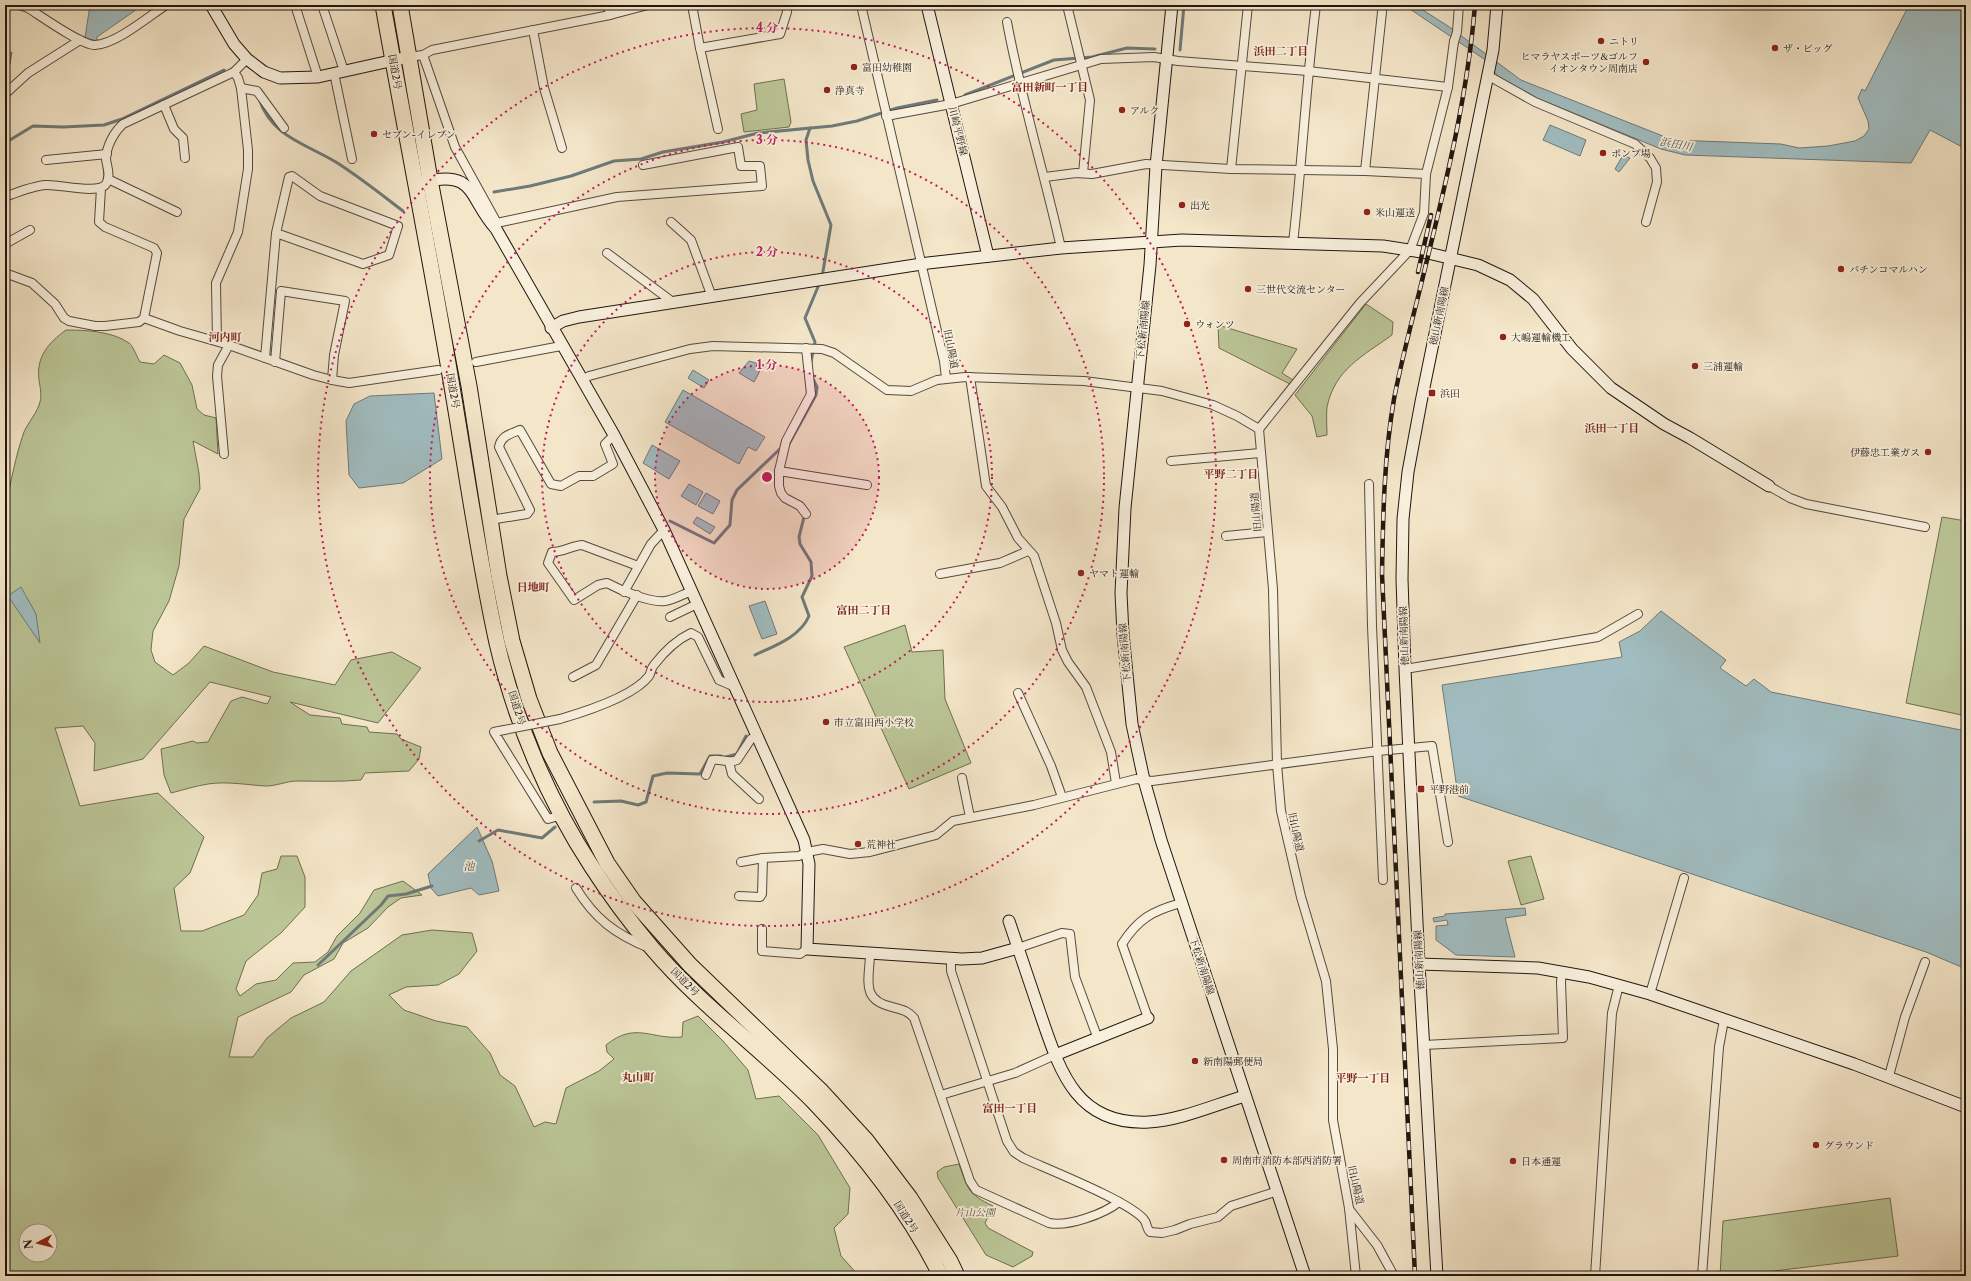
<svg xmlns="http://www.w3.org/2000/svg" width="1971" height="1281" font-family="'Libre Caslon Text','Noto Serif JP',serif">
	<style>
		.green { fill: #bbc596; stroke: #6e6e52; fill-rule: evenodd }
		.water { fill: #a1bdc1; stroke: #6e7a7a }
		.lines { fill: none; stroke-linecap: round; stroke-linejoin: round }
		.stream { stroke: #6e7a7a; stroke-width: 3 }
		.street-casing { stroke: #564a3e; stroke-width: 10 }
		.secondary-casing { stroke: #21160f; stroke-width: 13 }
		.highway-casing { stroke: #21160f; stroke-width: 17 }
		.street { stroke: #f8efdc; stroke-width: 8 }
		.secondary { stroke: #f8efdc; stroke-width: 11 }
		.highway { stroke: #f4e6c9; stroke-width: 15 }
		.rail-casing { stroke: #21160f; stroke-width: 4.5 }
		.rail { stroke: #f8efdc; stroke-width: 3; stroke-dasharray: 9; stroke-linecap: butt }
		.street-bridge-casing { stroke: #564a3e; stroke-width: 10; stroke-linecap: butt }
		.street-bridge { stroke: #f8efdc; stroke-width: 8 }
		.ring { fill: none; stroke: #c2185b; stroke-width: 2; stroke-dasharray: 2 4 }
		.poi-dot { fill: #8f2418; stroke: #f8efdc; stroke-width: 1.5 }
		.labels { text-anchor: middle; dominant-baseline: central; stroke-width: 3.5; stroke-linejoin: round; paint-order: stroke }
		.poi-label { font-size: 10px; fill: #21160f; stroke: #f8efdc; text-anchor: start }
		.street-label { font-size: 10px; fill: #21160f; stroke: #f8efdc }
		.park-label { font-size: 10px; font-style: italic; fill: #57533e; stroke: #f8efdc }
		.neighbourhood-label { font-size: 11px; font-weight: bold; fill: #7a1f14; stroke: #f8efdc }
		.water-label { font-size: 11px; font-style: italic; fill: #4e504d; stroke: #f8efdc }
		.centre { fill: #c2185b; stroke: #f8efdc; stroke-width: 2 }
		.ring-label { font-size: 12px; text-anchor: middle; font-weight: bold; fill: #c2185b; stroke: #f8efdc; stroke-width: 3.5; stroke-linejoin: round; paint-order: stroke }
	</style>
	<rect width="100%" height="100%" fill="#f4e6c9"/>
	<filter id="stains"><feTurbulence type="fractalNoise" baseFrequency=".005" numOctaves="4"/><feColorMatrix values="0 0 0 0 .2 0 0 0 0 .09 0 0 0 0 .02 0 0 0 .5 -.17"/></filter>
	<radialGradient id="worn" r=".72"><stop offset=".6" stop-color="#630" stop-opacity="0"/><stop offset="1" stop-color="#630" stop-opacity=".3"/></radialGradient>
	<g class="green">
		<path d="M12 52 10 64 5 68V56Z"/>
		<path d="M784 79 791 122 789 127 744 132 741 114 757 110 754 84Z"/>
		<path d="M1366 304 1393 322 1392 335C1363 356 1335 369 1327 407 1326 416 1327 426 1327 435L1317 437 1312 416 1295 395Z"/>
		<path d="M1218 325 1297 349 1282 373 1293 380 1290 384 1219 348Z"/>
		<path d="M66 330C85 330 112 331 129 343 133 346 137 357 140 362L154 364 164 355 180 363 192 385 197 409 204 415 216 418 218 454 193 441 199 473 200 489 184 519 179 566 169 601 153 631 151 650 155 662 173 675 189 663 204 646 273 672 335 685 351 660 392 652 421 668 378 723 290 702 310 715 340 718 342 724 367 727 369 732 397 734 401 739 421 747 419 759 409 771 365 773 361 780C340 782 318 781 296 781 288 781 276 786 266 786 247 785 227 781 208 784 195 786 183 790 171 793L164 775 161 749 193 741 197 743 208 742 231 701 242 697 267 704 271 697 210 682 143 759 94 771 95 743 83 726 55 728 80 806 158 793 204 837 190 873 174 888 181 931H202L244 915 258 895 262 873 277 869 281 856H297L305 877V907L281 933 246 961 236 989 240 996 256 984 276 980 293 963 315 962 328 952 337 936 360 913 374 890 403 881 422 895 401 898 388 907 368 928 343 943 334 959 304 975 291 992 238 1017 229 1057H253L267 1038 291 1018 324 1002 351 971 402 935 432 930 472 933 477 951 459 974 438 985 406 987 389 995 404 1010 436 1021 467 1027 490 1053 500 1075 515 1086 534 1127 545 1122 556 1124 566 1088 599 1071 614 1059 607 1052 606 1045C636 1021 651 1040 682 1037L683 1022 698 1016 723 1041 748 1070 756 1099 779 1096 818 1135 850 1188 848 1214 834 1228 841 1256 859 1276H5V509C11 483 15 457 24 432 29 421 37 413 40 402 42 395 40 387 39 380 36 357 48 343 66 330ZM26 1231H50V1255H26Z"/>
		<path d="M1942 517 1966 521V716L1906 703Z"/>
		<path d="M905 625 912 652 943 650 945 699 971 763 909 789 844 647Z"/>
		<path d="M1531 856 1544 899 1521 905 1508 861Z"/>
		<path d="M959 1164C968 1190 968 1194 993 1206L985 1223 988 1228 1033 1252 1032 1256 1013 1267 986 1255 938 1178 937 1172 944 1167Z"/>
		<path d="M1890 1198 1898 1256 1733 1276H1720L1723 1221Z"/>
	</g>
	<g class="water">
		<path d="M90 5H143L97 37V41L85 38Z"/>
		<path d="M1404 5H1415L1448 26 1521 80 1673 140 1781 144 1799 148 1828 146 1855 141 1864 136 1869 129 1868 121 1858 98 1862 89 1865 91 1909 5H1966V149L1930 130 1911 163 1685 155 1661 149 1537 98 1498 76 1484 59Z"/>
		<path d="M1550 125 1586 140 1580 156 1543 140Z"/>
		<path d="M1623 155 1630 158 1619 172 1615 169Z"/>
		<path d="M749 361 763 365 754 382 739 373Z"/>
		<path d="M693 370 709 380 704 388 688 378Z"/>
		<path d="M683 390 765 437 756 451 748 447 739 464 665 422Z"/>
		<path d="M434 393 442 459 403 483 359 488 349 475 346 421 354 404 370 396Z"/>
		<path d="M652 445 680 461 669 479 643 463Z"/>
		<path d="M689 484 703 492 696 505 681 496Z"/>
		<path d="M706 493 720 501 713 514 698 506Z"/>
		<path d="M697 517 715 527 710 534 693 523Z"/>
		<path d="M21 587 36 614 40 643 8 596Z"/>
		<path d="M765 601 777 634 762 639 749 606Z"/>
		<path d="M1661 611 1726 660 1720 668 1746 686 1754 679 1771 692 1966 731V969L1926 952 1458 796 1442 685 1622 657 1619 642 1640 631Z"/>
		<path d="M477 827 492 861 499 891 479 895 471 888 438 896 431 888 428 874Z"/>
		<path d="M1525 908 1526 915 1505 918 1515 957 1456 955 1436 940V926L1448 925 1447 920 1434 922 1433 918 1445 916V914Z"/>
	</g>
	<g class="lines">
		<g class="stream">
			<path d="M1180 50 1184 5"/>
			<path d="M965 95 1054 60 1092 57 1127 48 1155 49"/>
			<path d="M259 99C273 139 308 144 339 164 362 179 382 195 403 211"/>
			<path d="M810 128 806 140 808 160 813 181 831 225 822 277"/>
			<path d="M5 143 33 126 63 127 104 125 122 119 224 70"/>
			<path d="M494 192 530 186 571 176 614 161 641 159 663 152 723 142 758 133 832 126 857 121 897 108 937 100"/>
			<path d="M811 362 815 342 805 318 820 282"/>
			<path d="M789 444 816 395 817 387 813 379"/>
			<path d="M670 521 714 543 730 525 732 500 737 490 783 446"/>
			<path d="M755 655C774 646 800 637 809 616L802 597 812 576 811 562 800 544 799 537 804 517"/>
			<path d="M726 757 737 754 746 736"/>
			<path d="M594 802 621 801 638 805 646 802 653 776 667 773 700 774 710 756H721"/>
			<path d="M479 841 498 830 542 838 555 827"/>
			<path d="M318 965 381 905 388 896 406 894 432 886"/>
		</g>
		<defs>
			<g id="street">
				<path d="M19 5 28 8C41 16 81 45 95 45 116 44 148 17 166 5"/>
				<path d="M295 5 318 77"/>
				<path d="M322 5 344 71"/>
				<path d="M608 5 610 15"/>
				<path d="M692 5 700 48 718 129"/>
				<path d="M861 5 944 361 946 378"/>
				<path d="M1067 5 1090 100 1083 173"/>
				<path d="M1007 22C1021 98 1044 172 1061 248"/>
				<path d="M533 30 544 88 562 148"/>
				<path d="M1454 42 1457 32 1459 5"/>
				<path d="M700 48 780 34 787 12 786 5"/>
				<path d="M423 55 455 147 497 223"/>
				<path d="M408 57 423 55 432 50 610 15 648 5"/>
				<path d="M334 73 352 159"/>
				<path d="M1487 75 1535 102 1635 144 1650 158 1656 168 1657 182 1646 222"/>
				<path d="M241 88 257 91 284 128"/>
				<path d="M5 94 28 73 80 40"/>
				<path d="M164 105 174 129 183 138 185 158"/>
				<path d="M886 116 951 104 1101 59 1154 57 1178 61 1308 71 1448 87"/>
				<path d="M46 160 107 154"/>
				<path d="M1231 169 1248 5"/>
				<path d="M1365 171 1382 12"/>
				<path d="M1045 177 1076 173 1092 174 1146 164 1231 169 1365 171 1426 174"/>
				<path d="M108 179 177 212"/>
				<path d="M5 197C18 192 32 186 46 185 59 184 99 195 106 184 111 176 107 167 106 159 106 147 114 132 123 124L234 72 247 59"/>
				<path d="M671 222 691 240 712 297"/>
				<path d="M496 229 497 223 617 197 762 186 760 166H741L738 147 643 165"/>
				<path d="M1293 243C1302 164 1306 84 1316 5"/>
				<path d="M5 244 30 230"/>
				<path d="M607 253 674 303"/>
				<path d="M5 273 32 283 55 304 64 318 69 321 95 326H105L139 322 144 318 157 253 154 248 105 227 99 222 101 188"/>
				<path d="M144 318 180 331 229 345 313 375 332 380 349 383 438 370"/>
				<path d="M217 341 216 283 238 232 248 169V150L241 88 238 78 234 72"/>
				<path d="M265 358 276 233 289 177 292 176 320 196 398 226 389 255 363 264 276 233"/>
				<path d="M275 362 281 291 345 301 334 355 332 380"/>
				<path d="M476 362 561 346"/>
				<path d="M970 377 986 486 1002 507 1018 538 1034 556 1056 623 1062 650 1068 662 1086 687 1111 752 1116 783"/>
				<path d="M582 380 589 376 690 349 713 346 822 349 834 353 887 390 911 391 937 380 965 377 1084 381 1162 391 1213 405 1237 416 1259 429"/>
				<path d="M1259 429 1273 589 1277 764 1281 811 1301 897 1326 981 1333 1049V1120L1349 1208 1356 1276"/>
				<path d="M1259 429 1360 303 1410 250 1424 213 1426 174 1448 87 1454 41"/>
				<path d="M224 454 217 376 218 365 229 345"/>
				<path d="M1171 461 1260 453"/>
				<path d="M779 471 867 485"/>
				<path d="M1369 484 1372 626 1383 880"/>
				<path d="M1769 486 1790 498 1806 504 1925 527"/>
				<path d="M806 514 800 506 785 498 781 493 779 486V471L786 441 811 394 806 348"/>
				<path d="M490 520 527 514 530 510 499 447C501 436 510 434 520 430L551 484 561 486 579 476H593L613 464 605 444 614 435"/>
				<path d="M1226 536 1267 532"/>
				<path d="M638 566 582 545C571 546 563 552 552 552L548 563 574 600 598 585 607 583C620 590 650 603 665 601 674 600 683 594 692 591"/>
				<path d="M940 574 1000 563 1028 551"/>
				<path d="M624 592 651 544 664 530"/>
				<path d="M670 617 697 604"/>
				<path d="M1405 669 1598 637 1638 614"/>
				<path d="M573 677 596 665 637 595"/>
				<path d="M1018 693 1051 766 1062 797"/>
				<path d="M560 719C584 712 634 696 649 676 651 673 651 668 654 665 664 652 676 640 691 633L698 637 719 680 735 687"/>
				<path d="M499 731 494 732 548 819 562 815"/>
				<path d="M729 762 732 774 759 799"/>
				<path d="M706 775 712 760C721 758 728 764 737 760L751 739 756 737"/>
				<path d="M962 778 970 817"/>
				<path d="M763 858 799 856 807 852 823 849 850 854 870 852 936 835 953 821 1034 805 1136 779 1152 781 1378 751 1432 746 1448 842"/>
				<path d="M576 888C595 919 615 934 649 948"/>
				<path d="M739 896 760 897 762 894 763 858 741 862"/>
				<path d="M762 929V951L800 954 807 949"/>
				<path d="M1018 948 1062 933 1070 934 1075 977 1098 1039"/>
				<path d="M870 955C869 981 861 1000 892 1007 902 1010 907 1010 914 1018L970 1181 976 1190 1049 1223C1068 1227 1104 1214 1119 1202"/>
				<path d="M951 959V971L1007 1141 1014 1152 1023 1158C1047 1169 1134 1203 1145 1221 1147 1225 1147 1229 1150 1232L1162 1233 1175 1230 1190 1224 1218 1217 1231 1206 1278 1191"/>
				<path d="M1650 994 1684 878"/>
				<path d="M1148 1018 1122 944C1138 919 1152 911 1181 903"/>
				<path d="M1424 1045 1563 1038 1561 982 1562 971"/>
				<path d="M1889 1076 1905 1017 1925 962"/>
				<path d="M941 1095 1015 1073 1055 1055"/>
				<path d="M1349 1209 1377 1245 1394 1276"/>
				<path d="M1595 1276 1612 1013 1619 985"/>
				<path d="M1702 1276 1719 1047 1724 1020"/>
			</g>
			<g id="secondary">
				<path d="M211 5 234 44 247 59 264 72 280 78 318 77 408 57"/>
				<path d="M927 5 988 256"/>
				<path d="M1172 5 1156 166 1150 265 1125 508 1121 593 1123 634 1132 724 1144 780 1161 840 1305 1276"/>
				<path d="M424 182C476 169 468 198 496 229L614 435 664 530 804 840 809 864 807 949 962 959 982 958 1018 948"/>
				<path d="M551 328 563 321 579 317 928 263 1061 248 1182 240 1383 246 1428 253 1478 265 1510 280 1533 299 1572 349 1611 388 1664 424 1690 438 1769 486"/>
				<path d="M1009 921C1019 951 1029 980 1039 1010 1059 1068 1074 1126 1149 1122 1181 1120 1214 1105 1245 1096"/>
				<path d="M1419 964 1538 968 1589 977 1650 994 1854 1064 1966 1107"/>
				<path d="M1055 1055 1148 1018"/>
				<path d="M1437 1276 1419 964 1405 669 1402 579 1403 519 1408 472 1421 402 1493 50 1497 5"/>
			</g>
			<g id="highway">
				<path d="M383 5C405 130 430 255 451 381 466 468 478 556 497 643 515 721 548 800 592 867 610 895 631 923 652 948 700 1005 762 1049 814 1102 863 1153 909 1212 941 1276"/>
				<path d="M400 5 430 180 469 386 499 576 512 641 529 699 550 753 607 863 634 902 690 965 822 1092 866 1140 910 1198 950 1261 957 1276"/>
			</g>
		</defs>
		<use href="#street" class="street-casing"/>
		<use href="#secondary" class="secondary-casing"/>
		<use href="#highway" class="highway-casing"/>
		<use href="#street" class="street"/>
		<use href="#secondary" class="secondary"/>
		<use href="#highway" class="highway"/>
		<defs>
			<g id="rail">
				<path d="M1418 272 1431 215"/>
				<path d="M1415 1276 1382 574C1383 515 1384 457 1394 399 1401 363 1410 328 1419 293 1442 198 1467 103 1475 5"/>
			</g>
		</defs>
		<use href="#rail" class="rail-casing"/>
		<use href="#rail" class="rail"/>
		<defs>
			<path id="street-bridge" d="M499 731 560 719"/>
		</defs>
		<use href="#street-bridge" class="street-bridge-casing"/>
		<use href="#street-bridge" class="street-bridge"/>
	</g>
	<circle cx="767" cy="477" r="112" fill="#c2185b" fill-opacity=".12"/>
	<g class="ring">
		<circle cx="767" cy="477" r="112"/>
		<circle cx="767" cy="477" r="225"/>
		<circle cx="767" cy="477" r="337"/>
		<circle cx="767" cy="477" r="449"/>
	</g>
	<g class="poi-dot">
		<circle cx="1601" cy="41" r="4"/>
		<circle cx="1775" cy="48" r="4"/>
		<circle cx="1646" cy="62" r="4"/>
		<circle cx="854" cy="67" r="4"/>
		<circle cx="827" cy="90" r="4"/>
		<circle cx="1122" cy="110" r="4"/>
		<circle cx="374" cy="134" r="4"/>
		<circle cx="1603" cy="153" r="4"/>
		<circle cx="1182" cy="205" r="4"/>
		<circle cx="1367" cy="212" r="4"/>
		<circle cx="1841" cy="269" r="4"/>
		<circle cx="1248" cy="289" r="4"/>
		<circle cx="1187" cy="324" r="4"/>
		<circle cx="1503" cy="337" r="4"/>
		<circle cx="1695" cy="366" r="4"/>
		<rect x="1428" y="389" width="8" height="8" rx="2"/>
		<circle cx="1928" cy="452" r="4"/>
		<circle cx="1081" cy="573" r="4"/>
		<circle cx="826" cy="722" r="4"/>
		<rect x="1417" y="785" width="8" height="8" rx="2"/>
		<circle cx="858" cy="844" r="4"/>
		<circle cx="1195" cy="1061" r="4"/>
		<circle cx="1816" cy="1145" r="4"/>
		<circle cx="1224" cy="1160" r="4"/>
		<circle cx="1513" cy="1161" r="4"/>
	</g>
	<g class="labels">
		<g class="poi-label">
			<text x="1609" y="41">ニトリ</text>
			<text x="1783" y="48">ザ・ビッグ</text>
			<text x="1638" y="56" text-anchor="end">ヒマラヤスポーツ&amp;ゴルフ<tspan x="1638" dy="12">イオンタウン周南店</tspan></text>
			<text x="862" y="67">富田幼稚園</text>
			<text x="835" y="90">浄真寺</text>
			<text x="1130" y="110">アルク</text>
			<text x="382" y="134">セブン-イレブン</text>
			<text x="1611" y="153">ポンプ場</text>
			<text x="1190" y="205">出光</text>
			<text x="1375" y="212">米山運送</text>
			<text x="1849" y="269">パチンコマルハン</text>
			<text x="1256" y="289">三世代交流センター</text>
			<text x="1195" y="324">ウォンツ</text>
			<text x="1511" y="337">大嶋運輸機工</text>
			<text x="1703" y="366">三浦運輸</text>
			<text x="1440" y="393">浜田</text>
			<text x="1920" y="452" text-anchor="end">伊藤忠工業ガス</text>
			<text x="1089" y="573">ヤマト運輸</text>
			<text x="834" y="722">市立富田西小学校</text>
			<text x="1429" y="789">平野港前</text>
			<text x="866" y="844">荒神社</text>
			<text x="1203" y="1061">新南陽郵便局</text>
			<text x="1824" y="1145">グラウンド</text>
			<text x="1232" y="1160">周南市消防本部西消防署</text>
			<text x="1521" y="1161">日本通運</text>
		</g>
		<g class="street-label">
			<text transform="translate(395 72) rotate(80)">国道2号</text>
			<text transform="translate(958 131) rotate(76)">川崎平野線</text>
			<text transform="translate(1439 316) rotate(-78)">徳山新南陽線</text>
			<text transform="translate(1143 330) rotate(-84)">下松新南陽線</text>
			<text transform="translate(951 349) rotate(79)">旧山陽道</text>
			<text transform="translate(453 391) rotate(80)">国道2号</text>
			<text transform="translate(1256 512) rotate(-95)">旧山陽道</text>
			<text transform="translate(1404 636) rotate(-92)">徳山新南陽線</text>
			<text transform="translate(1125 653) rotate(-95)">下松新南陽線</text>
			<text transform="translate(517 708) rotate(72)">国道2号</text>
			<text transform="translate(1296 832) rotate(78)">旧山陽道</text>
			<text transform="translate(1419 960) rotate(-93)">徳山新南陽線</text>
			<text transform="translate(1202 966) rotate(72)">下松新南陽線</text>
			<text transform="translate(685 982) rotate(45)">国道2号</text>
			<text transform="translate(1356 1185) rotate(77)">旧山陽道</text>
			<text transform="translate(906 1217) rotate(58)">国道2号</text>
		</g>
		<g class="park-label">
			<text x="975" y="1212">片山公園</text>
		</g>
		<g class="neighbourhood-label">
			<text x="1281" y="51">浜田二丁目</text>
			<text x="1050" y="87">富田新町一丁目</text>
			<text x="225" y="337">河内町</text>
			<text x="1612" y="428">浜田一丁目</text>
			<text x="1231" y="474">平野二丁目</text>
			<text x="533" y="587">日地町</text>
			<text x="864" y="610">富田二丁目</text>
			<text x="638" y="1077">丸山町</text>
			<text x="1363" y="1078">平野一丁目</text>
			<text x="1010" y="1108">富田一丁目</text>
		</g>
		<g class="water-label">
			<text transform="translate(1676 144) rotate(10)">浜田川</text>
			<text x="469" y="866">池</text>
		</g>
	</g>
	<circle cx="767" cy="477" r="6" class="centre"/>
	<g class="ring-label">
		<text x="767" y="32">4 分</text>
		<text x="767" y="144">3 分</text>
		<text x="767" y="256">2 分</text>
		<text x="767" y="369">1 分</text>
	</g>
	<rect width="1971" height="1281" fill="none" stroke="#f4e6c9" stroke-width="20"/>
	<rect x="6" y="6" width="1959" height="1269" fill="none" stroke="#21160f" stroke-width="2"/>
	<rect x="10" y="10" width="1951" height="1261" fill="none" stroke="#21160f"/>
	<g transform="translate(38 1243) rotate(263)"><circle r="19" fill="#f8efdc" stroke="#a2988a"/>
	<path d="M0-3L7 15L0 10L-7 15Z" fill="#8f2418"/>
	<text y="-6" font-size="11" font-weight="bold" text-anchor="middle" fill="#21160f">N</text>
	</g>
	<rect width="100%" height="100%" filter="url(#stains)"/>
	<rect width="100%" height="100%" fill="url(#worn)"/>
</svg>
